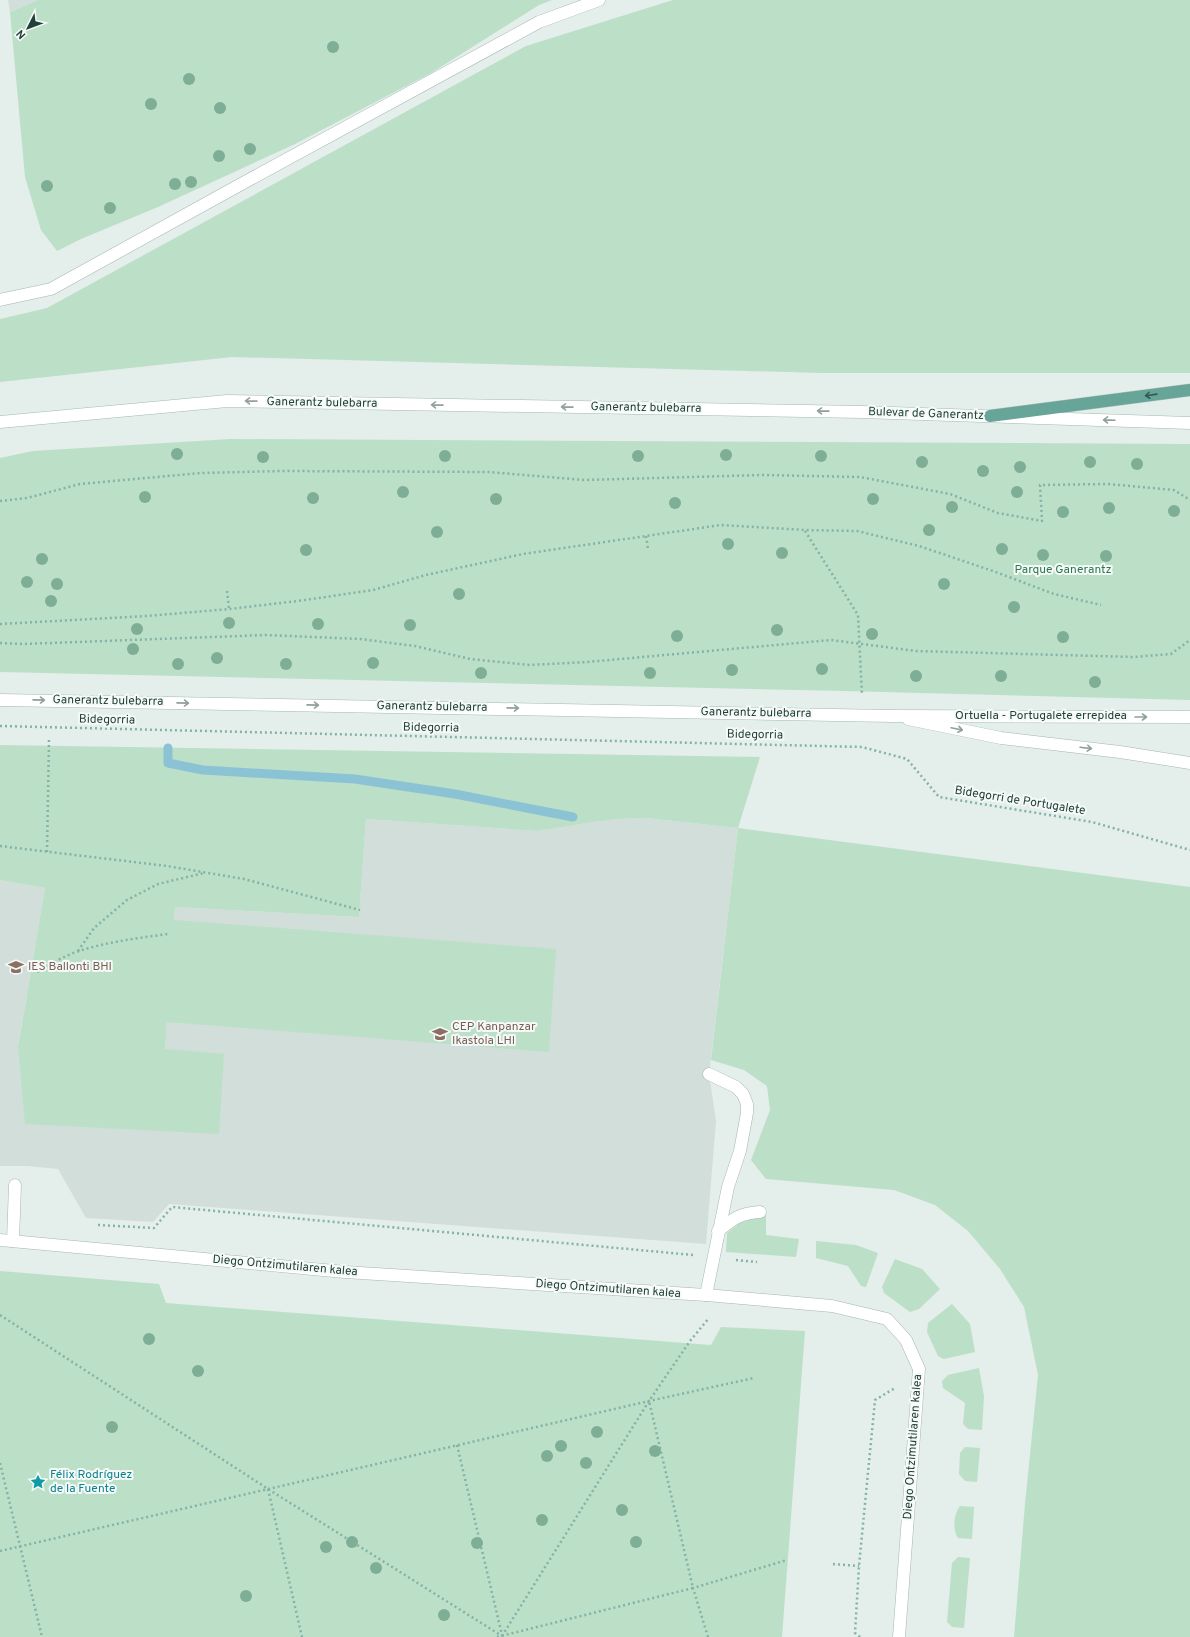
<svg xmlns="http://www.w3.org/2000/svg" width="1190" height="1637" font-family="Overpass,sans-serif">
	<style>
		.built { fill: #d2ded9 }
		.green { fill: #bcdfc8 }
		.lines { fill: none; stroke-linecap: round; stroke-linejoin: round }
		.stream { stroke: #8bc3d4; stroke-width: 9 }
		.lane-casing { stroke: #a6b6b2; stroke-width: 13 }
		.street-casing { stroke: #a6b6b2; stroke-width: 13 }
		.secondary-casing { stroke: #a2bab3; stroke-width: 13 }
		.primary-casing { stroke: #c1cac8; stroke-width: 13 }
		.path { stroke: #83b2a7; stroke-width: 2.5; stroke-dasharray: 2 3; stroke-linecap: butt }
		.lane { stroke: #fff; stroke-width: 12 }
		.street { stroke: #fff; stroke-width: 12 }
		.secondary { stroke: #fff; stroke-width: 12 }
		.primary { stroke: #67a599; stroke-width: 12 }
		.tree { fill: #7eae95 }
		.oneway { stroke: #335952 }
		.oneway2 { stroke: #90a09c }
		.labels { text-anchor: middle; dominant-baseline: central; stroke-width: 4; stroke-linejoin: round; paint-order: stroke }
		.street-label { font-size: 12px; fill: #22403a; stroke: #f5faf8 }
		.park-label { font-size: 12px; fill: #2b794f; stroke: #f5faf8 }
		.education-label { font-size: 12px; fill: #785e54; stroke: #f5faf8; text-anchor: start }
		.culture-label { font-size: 12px; fill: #0d838f; stroke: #f5faf8; text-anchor: start }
	</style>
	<rect width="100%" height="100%" fill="#e4eeea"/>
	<g class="built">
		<path d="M8 0H38L10 12Z"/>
		<path d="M646 818 738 828 709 1074 716 1121 706 1244 169 1204 153 1222 86 1218 58 1169 28 1166H0V880L45 888 18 1046 165 1049 175 907 359 917 366 819 537 831 594 822 619 819Z"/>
	</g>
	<g class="green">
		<path d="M38 0H552L539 5 431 73 295 144 158 207 81 239 57 251 41 230 25 177 10 12Z"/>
		<path d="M673 0H1190V373H822L232 357 0 382V319L47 308 526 46Z"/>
		<path d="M231 439 1190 444V700L844 691 0 672V458L33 451Z"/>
		<path d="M0 745 760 757 738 828 1190 887V1637H1014L1025 1504 1038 1375 1024 1307 1000 1269 968 1231 935 1205 894 1190 766 1179 751 1160 770 1110 767 1086 744 1070 711 1060 738 828 646 818 619 819 594 822 537 831 366 819 359 917 175 907 174 920 556 949 549 1052 167 1022 165 1049 224 1054 219 1134 25 1124 18 1047 45 888 0 880Z"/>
		<path d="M766 1214V1235L799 1239 796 1257 726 1252 727 1233 740 1223Z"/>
		<path d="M816 1241 856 1245 878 1253 866 1287 861 1286 848 1266 816 1258Z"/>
		<path d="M895 1259 922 1269 940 1289 919 1309 910 1312 884 1293 882 1287Z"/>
		<path d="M0 1271 159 1284 166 1303 672 1342 711 1345 721 1327 805 1331 782 1637H0Z"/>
		<path d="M952 1304 970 1324 975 1352 944 1359 938 1356 927 1332 928 1323Z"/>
		<path d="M979 1368 984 1396 982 1430 968 1429 963 1424 965 1403 943 1388 942 1381 948 1375Z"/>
		<path d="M965 1447 980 1448 977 1482 965 1481 959 1474 960 1453Z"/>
		<path d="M960 1506 974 1507 972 1539 958 1538C952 1529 954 1514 960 1506Z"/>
		<path d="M958 1557 970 1558 964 1628 952 1627 947 1622 952 1563Z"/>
	</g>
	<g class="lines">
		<path class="stream" d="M168 748V763L203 770 355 779 455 794 573 817"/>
		<defs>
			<g id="lane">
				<path d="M718 1231C733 1219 740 1213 760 1212"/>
				<path d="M13 1241 15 1185"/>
				<path d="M706 1295 728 1187 740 1151 747 1113V1104L743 1094 736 1087 709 1074"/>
			</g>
			<g id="street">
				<path d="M0 300 51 289 245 182 539 22 599 0"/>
				<path d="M908 719 1001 738 1120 752 1190 763"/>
				<path d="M0 1240 345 1272 706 1295 832 1306 887 1319 906 1340 919 1369 899 1637"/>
			</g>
			<g id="secondary">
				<path d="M0 422 227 401 862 412 1190 423"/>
				<path d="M0 700 892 716 1190 717"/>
			</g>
			<path id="primary" d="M990 416 1190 390"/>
		</defs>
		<use href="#lane" class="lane-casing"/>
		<use href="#street" class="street-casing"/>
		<use href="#secondary" class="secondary-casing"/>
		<use href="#primary" class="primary-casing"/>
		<g class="path">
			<path d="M0 501 27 498 80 484 201 473 282 471 489 472 584 480 763 475 860 477 950 494 998 513 1042 521 1040 485 1108 484 1174 490 1190 500"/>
			<path d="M805 531 858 615 862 695"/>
			<path d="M646 536 648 549"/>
			<path d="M227 591 229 609"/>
			<path d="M0 624 147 616 229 609 298 601 373 590 426 575 523 554 721 525 805 530 857 531 919 546 993 571 1054 594 1101 605"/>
			<path d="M0 643 23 644 266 635 360 639 415 646 470 659 529 665 587 662 831 640 916 651 1133 657 1171 654 1190 640"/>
			<path d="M0 726 862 747 907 759 939 797 1092 822 1190 850"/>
			<path d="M0 846 167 866 244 879 360 910"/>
			<path d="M47 852 49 740"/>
			<path d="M78 951 94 928 127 900 158 884 204 873"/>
			<path d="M37 972C50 964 64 956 79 951 107 942 138 938 168 934"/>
			<path d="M98 1225 154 1228 172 1207 693 1255"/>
			<path d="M736 1260 757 1262"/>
			<path d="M0 1315 268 1489 502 1636"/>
			<path d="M457 1445 502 1635"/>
			<path d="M0 1463 42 1637"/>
			<path d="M268 1489 302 1637"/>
			<path d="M0 1551 649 1401 754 1378"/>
			<path d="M833 1564 859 1566"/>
			<path d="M502 1636 649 1401 690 1341 709 1318"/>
			<path d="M497 1637 693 1588 649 1401"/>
			<path d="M708 1637 693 1588 787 1560"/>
			<path d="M860 1637 855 1633 859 1566 875 1400 895 1388"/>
		</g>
		<use href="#lane" class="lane"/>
		<use href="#street" class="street"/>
		<use href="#secondary" class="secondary"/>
		<use href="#primary" class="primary"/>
	</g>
	<g class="tree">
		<circle cx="333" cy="47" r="6"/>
		<circle cx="189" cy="79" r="6"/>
		<circle cx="151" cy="104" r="6"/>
		<circle cx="220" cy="108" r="6"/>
		<circle cx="250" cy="149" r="6"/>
		<circle cx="219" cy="156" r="6"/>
		<circle cx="191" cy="182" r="6"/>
		<circle cx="175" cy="184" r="6"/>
		<circle cx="47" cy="186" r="6"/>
		<circle cx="110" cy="208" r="6"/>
		<circle cx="177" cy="454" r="6"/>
		<circle cx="726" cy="455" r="6"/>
		<circle cx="445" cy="456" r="6"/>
		<circle cx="638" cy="456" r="6"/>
		<circle cx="821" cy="456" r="6"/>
		<circle cx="263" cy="457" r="6"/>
		<circle cx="922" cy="462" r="6"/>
		<circle cx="1090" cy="462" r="6"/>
		<circle cx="1137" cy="464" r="6"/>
		<circle cx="1020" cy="467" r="6"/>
		<circle cx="983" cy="471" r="6"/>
		<circle cx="403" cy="492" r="6"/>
		<circle cx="1017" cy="492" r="6"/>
		<circle cx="145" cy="497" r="6"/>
		<circle cx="313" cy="498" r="6"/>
		<circle cx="496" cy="499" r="6"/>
		<circle cx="873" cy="499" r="6"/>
		<circle cx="675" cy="503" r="6"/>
		<circle cx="952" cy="507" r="6"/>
		<circle cx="1109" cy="508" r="6"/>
		<circle cx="1174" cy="511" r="6"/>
		<circle cx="1063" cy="512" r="6"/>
		<circle cx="929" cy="530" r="6"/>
		<circle cx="437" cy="532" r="6"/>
		<circle cx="728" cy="544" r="6"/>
		<circle cx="1002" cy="549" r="6"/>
		<circle cx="306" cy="550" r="6"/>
		<circle cx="782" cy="553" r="6"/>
		<circle cx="1043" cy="555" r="6"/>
		<circle cx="1106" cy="556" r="6"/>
		<circle cx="42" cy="559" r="6"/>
		<circle cx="27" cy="582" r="6"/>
		<circle cx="57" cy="584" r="6"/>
		<circle cx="944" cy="584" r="6"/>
		<circle cx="459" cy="594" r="6"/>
		<circle cx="51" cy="601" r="6"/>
		<circle cx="1014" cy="607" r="6"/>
		<circle cx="229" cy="623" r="6"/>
		<circle cx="318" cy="624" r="6"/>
		<circle cx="410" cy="625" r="6"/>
		<circle cx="137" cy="629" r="6"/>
		<circle cx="777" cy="630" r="6"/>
		<circle cx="872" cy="634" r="6"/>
		<circle cx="677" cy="636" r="6"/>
		<circle cx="1063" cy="637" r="6"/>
		<circle cx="133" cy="649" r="6"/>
		<circle cx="217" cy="658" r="6"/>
		<circle cx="373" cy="663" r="6"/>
		<circle cx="178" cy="664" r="6"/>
		<circle cx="286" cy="664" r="6"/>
		<circle cx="822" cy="669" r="6"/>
		<circle cx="732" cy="670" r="6"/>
		<circle cx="481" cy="673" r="6"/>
		<circle cx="650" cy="673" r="6"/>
		<circle cx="916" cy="676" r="6"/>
		<circle cx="1001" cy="676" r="6"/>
		<circle cx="1095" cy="682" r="6"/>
		<circle cx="149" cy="1339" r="6"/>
		<circle cx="198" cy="1371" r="6"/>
		<circle cx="112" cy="1427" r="6"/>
		<circle cx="597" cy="1432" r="6"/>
		<circle cx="561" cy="1446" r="6"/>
		<circle cx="655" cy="1451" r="6"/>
		<circle cx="547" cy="1456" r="6"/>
		<circle cx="586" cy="1463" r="6"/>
		<circle cx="622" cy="1510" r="6"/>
		<circle cx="542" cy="1520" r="6"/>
		<circle cx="352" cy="1542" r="6"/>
		<circle cx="636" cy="1542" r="6"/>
		<circle cx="477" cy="1543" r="6"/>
		<circle cx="326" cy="1547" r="6"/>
		<circle cx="376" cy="1568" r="6"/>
		<circle cx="246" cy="1596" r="6"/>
		<circle cx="444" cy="1615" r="6"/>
	</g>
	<defs><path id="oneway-shaft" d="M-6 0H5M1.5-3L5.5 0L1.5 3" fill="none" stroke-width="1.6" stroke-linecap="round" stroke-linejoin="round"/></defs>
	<use class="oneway" href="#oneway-shaft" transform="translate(1151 395) rotate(172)"/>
	<g class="oneway2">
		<use href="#oneway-shaft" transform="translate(251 401) rotate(-179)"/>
		<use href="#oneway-shaft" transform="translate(437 405) rotate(-179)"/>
		<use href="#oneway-shaft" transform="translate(567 407) rotate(-179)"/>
		<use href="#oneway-shaft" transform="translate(823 411) rotate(-179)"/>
		<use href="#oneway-shaft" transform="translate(1109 420) rotate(-178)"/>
		<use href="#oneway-shaft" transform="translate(39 700) rotate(1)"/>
		<use href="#oneway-shaft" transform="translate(183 703) rotate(1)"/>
		<use href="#oneway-shaft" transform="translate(313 705) rotate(1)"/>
		<use href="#oneway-shaft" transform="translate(513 708) rotate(1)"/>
		<use href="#oneway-shaft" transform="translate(1141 717)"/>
		<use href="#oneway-shaft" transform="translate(957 729) rotate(12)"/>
		<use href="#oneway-shaft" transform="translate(1086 748) rotate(7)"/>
	</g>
	<defs>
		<symbol id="school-bare" viewBox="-9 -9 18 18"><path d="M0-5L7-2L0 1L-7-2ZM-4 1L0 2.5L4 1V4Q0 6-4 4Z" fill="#8d6e63" stroke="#f5faf8" stroke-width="2.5" paint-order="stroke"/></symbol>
		<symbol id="university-bare" viewBox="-9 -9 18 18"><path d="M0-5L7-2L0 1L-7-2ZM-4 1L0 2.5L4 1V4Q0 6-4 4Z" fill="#8d6e63" stroke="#f5faf8" stroke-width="2.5" paint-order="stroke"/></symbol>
		<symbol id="sight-bare" viewBox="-9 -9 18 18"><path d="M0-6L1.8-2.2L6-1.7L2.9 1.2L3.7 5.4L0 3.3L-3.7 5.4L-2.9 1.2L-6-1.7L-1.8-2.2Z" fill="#0f9aa8" stroke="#f5faf8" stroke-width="2.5" paint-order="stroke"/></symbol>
	</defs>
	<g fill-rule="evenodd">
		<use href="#school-bare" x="5" y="956" width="22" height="22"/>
		<use href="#university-bare" x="429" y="1023" width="22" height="22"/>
		<use href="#sight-bare" x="27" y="1471" width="22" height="22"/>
	</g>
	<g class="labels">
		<g class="street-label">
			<text transform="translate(322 403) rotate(1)">Ganerantz bulebarra</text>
			<text transform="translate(646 408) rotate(1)">Ganerantz bulebarra</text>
			<text transform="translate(926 414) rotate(2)">Bulevar de Ganerantz</text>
			<text transform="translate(108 701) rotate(1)">Ganerantz bulebarra</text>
			<text transform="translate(432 707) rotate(1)">Ganerantz bulebarra</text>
			<text transform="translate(756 713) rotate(1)">Ganerantz bulebarra</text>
			<text x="1041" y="716">Ortuella - Portugalete errepidea</text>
			<text transform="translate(107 720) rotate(1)">Bidegorria</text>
			<text transform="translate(431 728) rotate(1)">Bidegorria</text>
			<text transform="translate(755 735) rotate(1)">Bidegorria</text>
			<text transform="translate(1020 801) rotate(9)">Bidegorri de Portugalete</text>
			<text transform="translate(285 1266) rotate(5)">Diego Ontzimutilaren kalea</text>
			<text transform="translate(608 1289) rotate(4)">Diego Ontzimutilaren kalea</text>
			<text transform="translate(913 1447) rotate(-86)">Diego Ontzimutilaren kalea</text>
		</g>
		<g class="park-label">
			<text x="1063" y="570">Parque Ganerantz</text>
		</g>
		<g class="education-label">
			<text x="28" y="967">IES Ballonti BHI</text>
			<text x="452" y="1027">CEP Kanpanzar<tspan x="452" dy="14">Ikastola LHI</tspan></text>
		</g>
		<g class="culture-label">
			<text x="50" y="1475">Félix Rodríguez<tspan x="50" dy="14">de la Fuente</tspan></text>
		</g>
	</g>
	<g transform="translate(28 28) rotate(228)" stroke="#f5faf8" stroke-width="3" paint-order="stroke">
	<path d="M0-3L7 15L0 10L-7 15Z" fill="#22403a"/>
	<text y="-6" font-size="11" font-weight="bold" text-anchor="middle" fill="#22403a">N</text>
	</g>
</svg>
